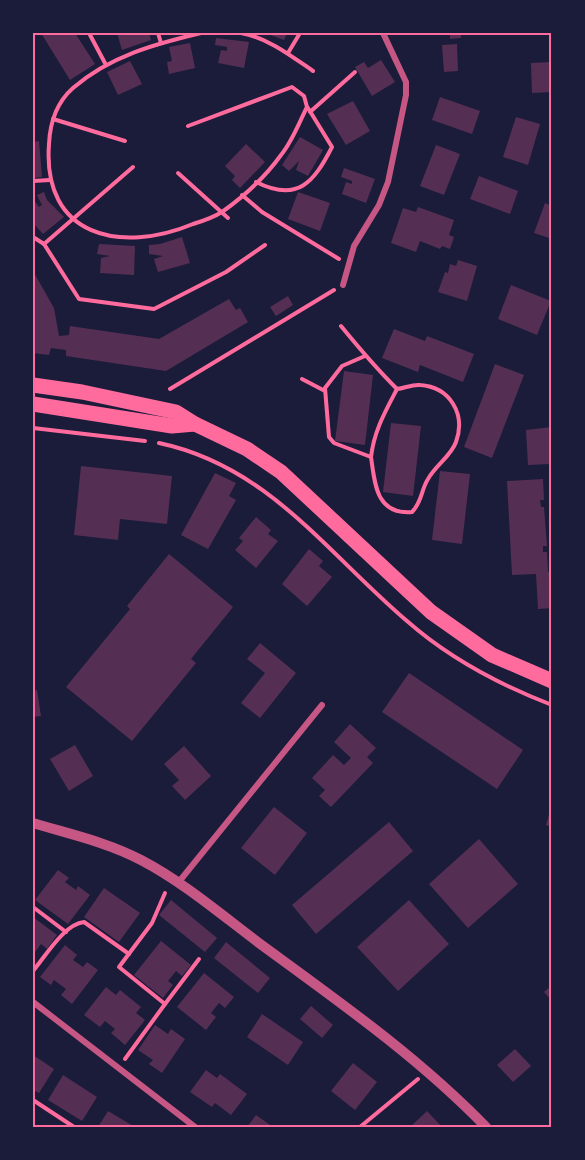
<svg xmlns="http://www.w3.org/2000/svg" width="585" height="1160" font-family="'IBM Plex Sans',sans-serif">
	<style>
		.building { fill: #542f53 }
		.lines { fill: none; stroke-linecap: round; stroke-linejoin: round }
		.path { stroke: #ff6b9d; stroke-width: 4 }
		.minor { stroke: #c65784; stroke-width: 6 }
		.tertiary { stroke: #c65784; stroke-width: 10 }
		.primary { stroke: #ff6b9d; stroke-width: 15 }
		.neatline { fill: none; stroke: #ff6b9d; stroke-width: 2 }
	</style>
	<rect width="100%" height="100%" fill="#1b1b3a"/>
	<g class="building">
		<path d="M41 33H75L95 64 70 80Z"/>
		<path d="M117 33H149L151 40 122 50Z"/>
		<path d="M265 33H287L284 40Z"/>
		<path d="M450 33H461V38L450 39Z"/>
		<path d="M216 38 249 42 244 68 218 63 221 50 227 51V47L215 45Z"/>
		<path d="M190 43 195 68 169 74 167 62 172 61 169 47Z"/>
		<path d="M457 44 458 71 444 72 442 45Z"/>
		<path d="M381 60 395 82 372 96 355 67 364 62 368 68Z"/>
		<path d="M130 61 142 84 118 95 107 72Z"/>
		<path d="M551 62 552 92 532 93 531 63Z"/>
		<path d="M440 97 480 111 472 134 432 120Z"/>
		<path d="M353 101 370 131 346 145 327 114Z"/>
		<path d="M516 117 540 124 528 165 503 157Z"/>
		<path d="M300 137 323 150 308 176 296 170 299 161 289 171 282 165Z"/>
		<path d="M39 141 42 177 33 178V142Z"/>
		<path d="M246 144 265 162 240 188 232 180 235 176 225 166Z"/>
		<path d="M436 145 460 154 444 195 420 186Z"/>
		<path d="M344 168 375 179 366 203 342 194 346 182 352 184V181L341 177Z"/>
		<path d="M479 176 518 191 510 214 470 199Z"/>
		<path d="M44 192 47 200 64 217 43 234 33 223V199L39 207 42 205 37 195Z"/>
		<path d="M298 192 330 203 320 231 288 219Z"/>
		<path d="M545 203 552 206V239L534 233Z"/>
		<path d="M418 207 454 220 449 235 454 237 450 249 442 246 440 249 420 241 416 252 391 243 403 208 416 212Z"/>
		<path d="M182 237 190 263 158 272 154 259 163 256 149 254V245L160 244Z"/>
		<path d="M99 244 135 246 134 275 100 273 101 258 110 256 97 254Z"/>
		<path d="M458 260 477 266 467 301 438 292 445 272 448 273 450 264 456 266Z"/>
		<path d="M33 271 54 308 59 336 69 335 70 326 159 339 229 299 236 310 240 308 248 322 166 371 66 356V350L51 348 49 355 33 353Z"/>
		<path d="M511 285 551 301 537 335 498 319Z"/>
		<path d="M288 296 293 305 276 316 270 307Z"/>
		<path d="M394 329 425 341 427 336 474 354 463 382 420 365 418 372 382 358Z"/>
		<path d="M495 364 524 375 492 458 464 447Z"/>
		<path d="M344 371 373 375 365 445 335 441Z"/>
		<path d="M391 423 421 426 413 496 383 492Z"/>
		<path d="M552 427 550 464 528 465 526 430Z"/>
		<path d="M81 466 172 476 167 524 120 519 118 540 74 535Z"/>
		<path d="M440 471 470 474 462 544 432 540Z"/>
		<path d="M215 473 236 483 229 496 236 500 208 549 181 535Z"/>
		<path d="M543 479 544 500H540L541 507H544L547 546H543V552H547L548 572 552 571V608L538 609 536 574 512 575 507 481Z"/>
		<path d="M256 517 271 530 268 534 278 541 256 568 235 550 243 541 239 538Z"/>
		<path d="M309 549 323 561 319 566 332 577 307 606 282 584Z"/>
		<path d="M169 554 233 607 191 659 196 663 132 741 66 687 130 609 127 606Z"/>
		<path d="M260 643 296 673 260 718 241 703 265 673 247 659Z"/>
		<path d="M409 673 523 750 497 789 382 712Z"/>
		<path d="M37 690 41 716 33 717V691Z"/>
		<path d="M350 724 376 748 367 757 373 763 331 807 319 796 325 790 312 778 333 755 344 765 351 758 334 742Z"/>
		<path d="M75 745 93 776 69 791 50 759Z"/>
		<path d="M184 746 211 776 185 800 172 786 179 780 164 764Z"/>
		<path d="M274 807 307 833 275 875 241 848Z"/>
		<path d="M551 807H552V827L546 825Z"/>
		<path d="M389 822 413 851 316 934 292 905Z"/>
		<path d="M479 839 518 884 468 928 429 884Z"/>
		<path d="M58 870 69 878 65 882 76 890 78 886 90 895 68 924 35 900Z"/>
		<path d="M104 888 140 913 119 942 84 917Z"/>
		<path d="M171 900 217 938 205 952 159 915Z"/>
		<path d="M409 900 449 944 398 991 357 947Z"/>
		<path d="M33 917 57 935 47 949 41 944 33 955Z"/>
		<path d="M161 941 191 965 182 976 176 971 168 981 173 985 163 998 134 975Z"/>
		<path d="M226 942 270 978 258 993 214 958Z"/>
		<path d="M65 945 77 955 73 960 83 967 87 962 98 970 72 1004 61 995 66 989 54 980 51 985 40 977Z"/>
		<path d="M204 973 234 997 225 1008 219 1003 211 1013 216 1017 206 1030 177 1007Z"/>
		<path d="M552 985V1001L544 992Z"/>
		<path d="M106 987 116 995 120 990 141 1007 136 1013 145 1020 125 1045 111 1033 115 1029 105 1021 100 1027 84 1015Z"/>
		<path d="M311 1006 333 1025 322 1038 300 1019Z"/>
		<path d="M262 1014 303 1042 288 1065 247 1037Z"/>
		<path d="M155 1025 168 1034 171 1029 185 1039 162 1073 149 1064 153 1060 138 1050Z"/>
		<path d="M515 1049 531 1066 513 1082 497 1065Z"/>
		<path d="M33 1055 54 1069 39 1093 33 1090Z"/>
		<path d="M353 1063 377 1082 355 1110 331 1091Z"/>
		<path d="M206 1070 217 1078 220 1074 247 1094 231 1115 215 1103 212 1107 190 1092Z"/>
		<path d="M63 1075 97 1097 82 1121 48 1100Z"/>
		<path d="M108 1111 135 1127H98Z"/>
		<path d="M427 1111 442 1127H410Z"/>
		<path d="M256 1115 273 1127H247Z"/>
	</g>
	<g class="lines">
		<g class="path">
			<path d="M89 33 106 65"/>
			<path d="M158 33 161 43"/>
			<path d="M241 33C268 38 290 55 313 71"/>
			<path d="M288 53 300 33"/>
			<path d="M310 112 355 72"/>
			<path d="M53 119 125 141"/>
			<path d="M188 126 292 87 304 96 307 107C299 123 292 142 281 155 266 176 243 197 222 212 214 217 203 221 193 224 121 254 42 237 49 144 50 122 56 103 73 88 110 56 155 44 201 33"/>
			<path d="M133 167 44 244 79 299 154 309 226 272 265 245"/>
			<path d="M178 173 228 218"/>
			<path d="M33 181 50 180"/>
			<path d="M256 182C298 203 314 182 332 147L308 108"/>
			<path d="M242 195 262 212 339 259"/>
			<path d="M33 237 44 244"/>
			<path d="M341 326C359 348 377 369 397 389 405 388 413 384 420 385 450 387 466 414 456 442 451 456 436 465 428 479 421 490 422 502 412 512 376 515 375 484 371 457L334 443 329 437 325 388 342 366 365 356"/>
			<path d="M302 379 325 391"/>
			<path d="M170 389 334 290"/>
			<path d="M33 428 145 441"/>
			<path d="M159 443C268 466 326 552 407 621 449 658 500 685 552 705"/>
			<path d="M371 457C374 431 385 412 397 389"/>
			<path d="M165 893 152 923 119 967 165 1004 199 959"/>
			<path d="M33 907 66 932"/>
			<path d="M33 971C45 957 64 924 84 922L129 954"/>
			<path d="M125 1059 165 1004"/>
			<path d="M33 1100 74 1127"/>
			<path d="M360 1127 418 1079"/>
		</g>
		<g class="minor">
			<path d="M343 285 354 246 379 205 388 182 406 95V82L383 33"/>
			<path d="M178 883 322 705"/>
			<path d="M33 1002 195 1127"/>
		</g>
		<path class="tertiary" d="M33 823C69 834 107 842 141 860 185 883 224 917 263 946 341 1003 419 1058 486 1127"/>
		<g class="primary">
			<path d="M33 385 82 392 176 412 195 424 247 449 281 472 431 612 492 655 552 681"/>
			<path d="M33 404 172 426 195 424"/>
		</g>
	</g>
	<rect width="585" height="1160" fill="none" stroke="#1b1b3a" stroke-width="69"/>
	<rect x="34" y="34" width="516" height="1092" class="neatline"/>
</svg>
